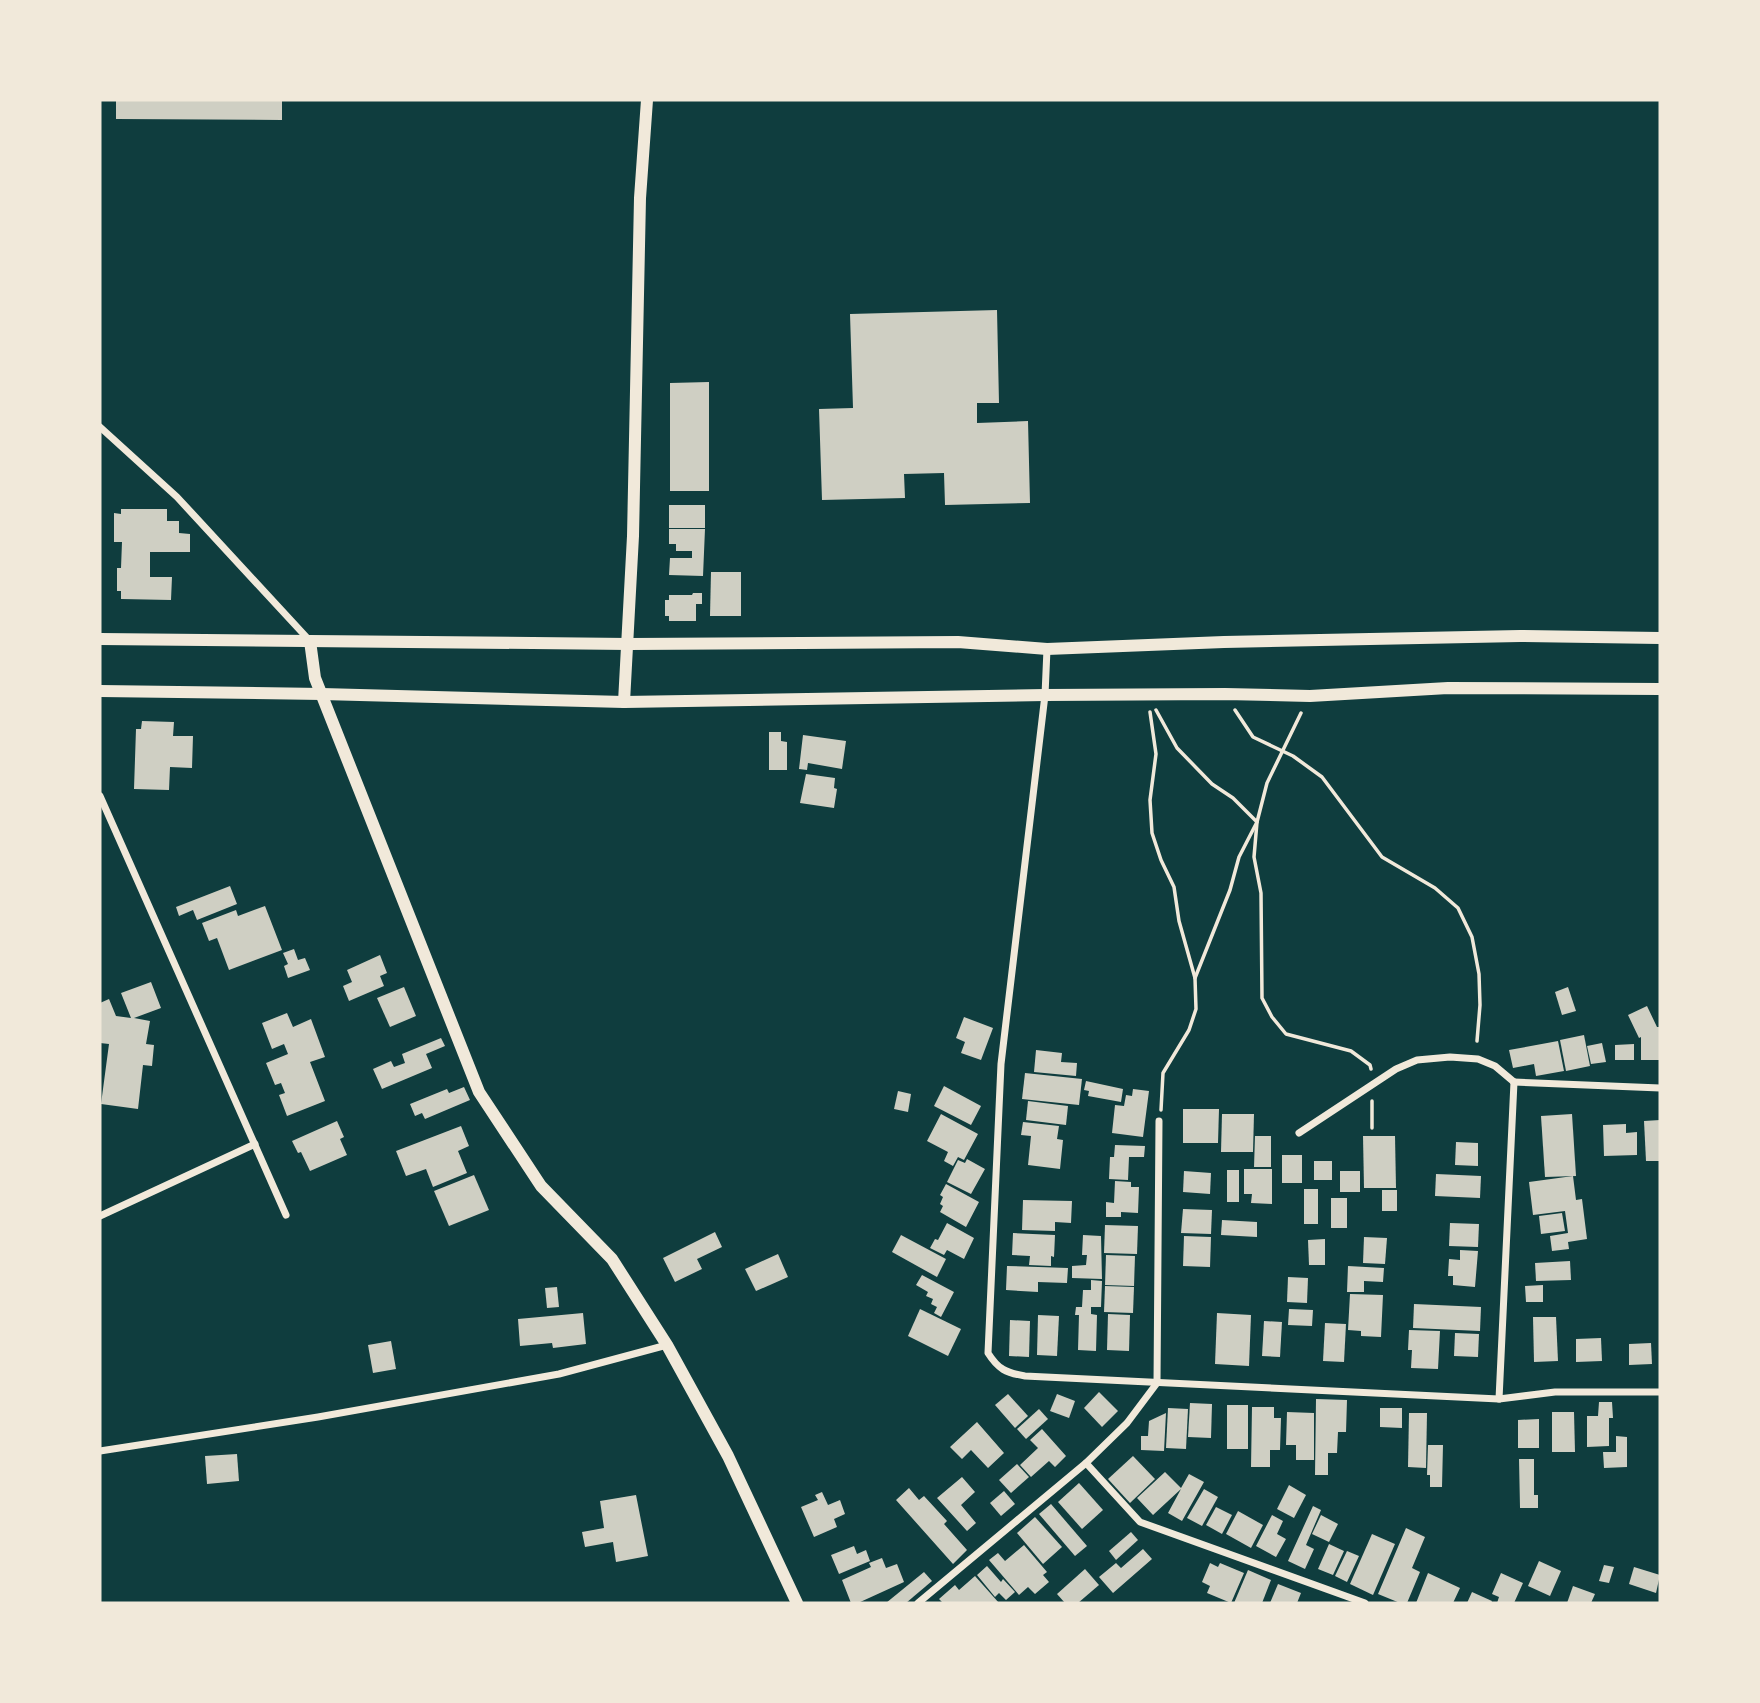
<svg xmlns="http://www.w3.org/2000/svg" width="1760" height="1703" font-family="'Alegreya Sans',sans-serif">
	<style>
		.building { fill: #cfcfc3 }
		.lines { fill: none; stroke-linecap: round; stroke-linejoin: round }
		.path { stroke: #f1e9da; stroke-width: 3.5 }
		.minor { stroke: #f1e9da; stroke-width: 7 }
		.tertiary { stroke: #f1e9da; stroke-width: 12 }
	</style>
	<rect width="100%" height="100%" fill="#0f3d3e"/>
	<g class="building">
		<path d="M116 100H282V120L116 119Z"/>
		<path d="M997 310 999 403H977V423L1028 421 1030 503 945 505 944 473 904 474 905 498 822 500 819 409 853 408 850 314Z"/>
		<path d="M709 382V491H670V383Z"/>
		<rect x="669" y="505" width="36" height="23"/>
		<path d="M121 509H167V521H179V533L190 534V552H150V577H172L171 600 121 599V591H117V568H121L122 542H114V513L121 514Z"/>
		<path d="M669 529H705L703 576 669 575 670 558H692V551H676V544H669Z"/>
		<path d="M711 572H741V616H710Z"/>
		<path d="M693 593H702V604H696V621H669V616H665V600H669V595H692Z"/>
		<path d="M142 721 174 722 173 736H193L192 768 170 767 169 790 134 789 136 729H141Z"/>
		<path d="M769 732H781V741L787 742V770H769Z"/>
		<path d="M803 735 846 741 842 769 808 763 807 770 799 769Z"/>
		<path d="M806 774 835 778 834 788 837 789 834 808 800 803Z"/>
		<path d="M230 886 237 904 197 920 193 910 179 916 176 907Z"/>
		<path d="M265 906 282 950 229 970 217 938 209 941 202 923 236 910 238 916Z"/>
		<path d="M294 949 298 960 305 958 310 970 288 978 284 966 288 964 283 953Z"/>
		<path d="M380 955 387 973 380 976 384 986 349 1001 343 986 352 982 347 970Z"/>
		<path d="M151 982 161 1008 134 1018 150 1021 146 1044 154 1045 152 1066 143 1065 138 1109 101 1104 109 1044 100 1043V1003L109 999 116 1016 131 1018 121 993Z"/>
		<path d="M404 987 416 1016 390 1027 377 998Z"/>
		<path d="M1568 987 1576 1011 1562 1015 1555 992Z"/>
		<path d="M1647 1006 1657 1027H1660V1060H1641V1037L1639 1038 1628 1015Z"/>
		<path d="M287 1013 293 1027 311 1019 325 1057 310 1062 325 1101 287 1116 279 1095 285 1093 281 1083 275 1085 266 1063 288 1054 284 1044 272 1049 262 1023Z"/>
		<path d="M964 1017 993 1028 981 1060 961 1053 965 1042 956 1038Z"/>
		<path d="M1584 1035 1590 1066 1566 1071 1560 1040Z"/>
		<path d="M441 1038 445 1046 426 1054 432 1068 382 1089 373 1069 391 1061 394 1067 405 1063 402 1054Z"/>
		<path d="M1558 1041 1564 1071 1536 1076 1534 1064 1513 1068 1509 1050Z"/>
		<path d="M1602 1043 1606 1062 1591 1064 1587 1046Z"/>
		<path d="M1634 1044V1060H1615V1045Z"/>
		<path d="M1036 1050 1062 1053 1061 1062 1077 1063 1076 1076 1034 1072Z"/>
		<path d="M1025 1073 1082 1079 1079 1105 1022 1099Z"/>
		<path d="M1086 1081 1123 1089 1121 1102 1088 1096 1089 1091 1084 1090Z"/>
		<path d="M944 1086 981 1106 971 1125 934 1106Z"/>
		<path d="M464 1087 470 1100 425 1119 422 1113 415 1116 410 1104 447 1089 449 1093Z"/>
		<path d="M1133 1089 1149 1091 1143 1137 1112 1133 1115 1105 1124 1106 1126 1095 1132 1096Z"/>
		<path d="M898 1091 911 1094 908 1112 894 1109Z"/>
		<path d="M1028 1101 1068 1106 1066 1125 1026 1120Z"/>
		<path d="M1183 1109H1219L1218 1143H1183Z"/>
		<path d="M941 1114 978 1134 964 1160 958 1157 953 1166 944 1161 948 1152 927 1141Z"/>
		<path d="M1222 1114H1254L1253 1152H1221Z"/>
		<path d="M1572 1114 1576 1176 1545 1177 1541 1116Z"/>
		<path d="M1660 1120V1161H1646L1644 1121Z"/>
		<path d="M337 1121 344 1137 340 1139 347 1155 310 1171 301 1152 298 1153 292 1141Z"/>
		<path d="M1023 1122 1059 1126 1057 1139 1063 1140 1060 1169 1028 1165 1031 1136 1021 1135Z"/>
		<path d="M1626 1124V1133L1637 1132V1155L1604 1156 1603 1125Z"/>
		<path d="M461 1126 469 1146 458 1151 467 1173 433 1187 426 1169 406 1176 396 1151Z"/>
		<path d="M1255 1136H1271V1167H1254Z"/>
		<path d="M1363 1136H1395L1396 1188H1364Z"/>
		<path d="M1456 1142 1478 1143V1166L1455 1165Z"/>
		<path d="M1115 1145 1145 1146 1144 1157H1129L1128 1180 1109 1179 1110 1157H1114Z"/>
		<rect x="1282" y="1155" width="20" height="28"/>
		<path d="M967 1159 985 1169 971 1194 947 1182 958 1160 965 1163Z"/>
		<rect x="1314" y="1161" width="18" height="19"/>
		<path d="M1244 1169H1272V1204L1251 1203 1252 1194H1244Z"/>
		<rect x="1227" y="1170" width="12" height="32"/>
		<path d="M1184 1171 1211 1173 1210 1194 1183 1192Z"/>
		<rect x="1340" y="1171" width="20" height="21"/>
		<path d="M1436 1174 1481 1176 1480 1198 1435 1196Z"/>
		<path d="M474 1175 489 1210 449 1226 434 1191Z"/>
		<path d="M1573 1176 1576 1200 1582 1199 1587 1239 1568 1242 1569 1249 1552 1251 1550 1236 1568 1233 1565 1211 1533 1215 1529 1182Z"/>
		<path d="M1115 1181 1131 1182V1187H1139L1138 1213 1121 1212V1217H1106V1202L1114 1203Z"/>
		<path d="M946 1184 979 1202 966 1227 940 1212 943 1206 940 1204 943 1197 940 1195Z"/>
		<rect x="1304" y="1189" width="14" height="35"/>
		<rect x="1382" y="1190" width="15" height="21"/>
		<rect x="1331" y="1198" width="16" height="30"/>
		<path d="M1023 1200 1072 1201 1071 1223 1055 1222V1231L1022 1230Z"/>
		<path d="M1183 1209 1212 1210 1211 1234 1181 1233Z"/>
		<path d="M1562 1213 1565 1231 1541 1234 1539 1216Z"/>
		<path d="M1222 1220 1257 1222V1237L1221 1235Z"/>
		<path d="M947 1223 974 1238 964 1259 947 1250 944 1255 930 1248 935 1239 938 1240Z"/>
		<path d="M1450 1223 1479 1224 1478 1247 1449 1246Z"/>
		<path d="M1105 1225 1138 1226 1137 1254 1104 1253Z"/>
		<path d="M715 1232 722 1247 697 1259 702 1269 675 1282 663 1258Z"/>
		<path d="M1013 1233 1055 1235 1054 1257 1051 1256V1266L1029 1265 1030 1256 1012 1255Z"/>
		<path d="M901 1235 946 1259 937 1277 892 1252Z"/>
		<path d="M1083 1235 1101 1236 1102 1279 1072 1278V1266L1086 1265 1087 1255H1082Z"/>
		<path d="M1184 1236 1211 1237 1210 1267 1183 1266Z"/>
		<path d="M1364 1237 1387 1238 1385 1264 1363 1263Z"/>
		<path d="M1325 1239V1265H1309L1308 1240Z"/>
		<path d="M1460 1250 1478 1251 1475 1287 1453 1285V1276H1448L1449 1259 1460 1260Z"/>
		<path d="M778 1254 788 1277 756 1291 745 1269Z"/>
		<path d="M1106 1255 1135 1256 1134 1286 1105 1285Z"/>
		<path d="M1570 1261 1571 1280 1536 1281 1535 1263Z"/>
		<path d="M1007 1266 1068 1268 1067 1283 1038 1282V1292L1006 1290Z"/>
		<path d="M1348 1266 1384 1268 1383 1282 1364 1281V1292H1347Z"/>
		<path d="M922 1275 954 1292 941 1317 934 1313 937 1307 931 1304 933 1299 926 1296 928 1292 916 1285Z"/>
		<path d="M1288 1277 1308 1278 1307 1303 1287 1302Z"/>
		<path d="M1091 1280 1102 1281 1101 1307H1091V1314L1097 1315 1096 1351 1078 1350 1079 1315H1075L1076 1307H1082L1083 1290H1091Z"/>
		<path d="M1543 1285V1302H1526L1525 1286Z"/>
		<path d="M1105 1286 1134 1287 1133 1313 1104 1312Z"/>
		<path d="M557 1287 559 1307 547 1308 545 1288Z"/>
		<path d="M1350 1294 1383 1295 1381 1337 1361 1336V1331L1348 1330Z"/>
		<path d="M1414 1304 1481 1307 1480 1331 1413 1328Z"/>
		<path d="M920 1309 961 1329 948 1356 908 1336Z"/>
		<path d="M1289 1309 1313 1310 1312 1326 1288 1325Z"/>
		<path d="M583 1313 586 1344 553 1348 552 1343 520 1346 518 1319Z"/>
		<path d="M1217 1313 1251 1315 1249 1366 1215 1364Z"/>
		<path d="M1108 1314 1130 1315 1129 1351 1107 1350Z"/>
		<path d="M1038 1315 1059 1316 1057 1356 1037 1355Z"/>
		<path d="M1533 1317H1556L1558 1361 1534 1362Z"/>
		<path d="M1010 1320 1030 1321 1029 1357 1009 1356Z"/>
		<path d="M1264 1321 1282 1322 1280 1357 1262 1356Z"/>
		<path d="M1325 1323 1346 1324 1344 1362 1323 1361Z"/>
		<path d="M1409 1330 1440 1331 1438 1369 1411 1368 1412 1350H1408Z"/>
		<path d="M1455 1333 1479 1334 1478 1357 1454 1356Z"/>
		<path d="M1601 1338 1602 1361 1576 1362V1339Z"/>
		<path d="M391 1341 396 1369 373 1373 368 1345Z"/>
		<path d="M1651 1343 1652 1364 1629 1365V1344Z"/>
		<path d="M1099 1392 1118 1411 1102 1427 1084 1408Z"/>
		<path d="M1008 1394 1028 1416 1015 1428 995 1405Z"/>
		<path d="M1057 1394 1075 1401 1069 1418 1050 1411Z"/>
		<path d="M1316 1399 1347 1400 1346 1432H1338L1337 1453H1328V1475H1315Z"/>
		<path d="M1599 1402H1612L1613 1418H1609V1446L1587 1447V1416H1598Z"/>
		<path d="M1190 1403 1212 1404 1211 1438 1188 1437Z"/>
		<rect x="1227" y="1405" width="21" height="44"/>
		<path d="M1252 1407H1274V1418H1281L1280 1450H1270V1467H1251Z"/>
		<path d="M1168 1408 1188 1409 1186 1449 1166 1448Z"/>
		<path d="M1380 1408H1402V1428L1380 1427Z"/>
		<path d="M1039 1409 1048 1419 1026 1439 1017 1429Z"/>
		<path d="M1287 1412 1314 1413V1460H1296V1445H1286Z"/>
		<path d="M1552 1412H1574L1575 1452H1552Z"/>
		<path d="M1166 1413 1164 1451 1141 1450V1436H1148L1149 1421Z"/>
		<path d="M1409 1413H1427L1426 1468 1408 1467Z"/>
		<path d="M1539 1419V1448H1518V1420Z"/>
		<path d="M977 1422 1004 1453 988 1468 971 1450 962 1459 950 1447Z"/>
		<path d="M1042 1429 1066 1456 1055 1467 1049 1461 1031 1477 1020 1465 1038 1448 1030 1440Z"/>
		<path d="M1616 1436 1627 1437V1467L1604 1468 1603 1452H1616Z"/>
		<path d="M1428 1445H1443L1442 1487H1430V1475H1427Z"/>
		<path d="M237 1454 239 1481 207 1484 205 1456Z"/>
		<path d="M1133 1456 1155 1479 1130 1503 1108 1479Z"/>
		<path d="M1519 1459H1534V1495H1538V1508H1520Z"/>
		<path d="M1017 1464 1029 1477 1011 1493 999 1480Z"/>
		<path d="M1165 1472 1181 1488 1189 1474 1204 1482 1182 1521 1168 1513 1181 1489 1153 1515 1137 1498Z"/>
		<path d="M962 1477 975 1492 961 1505 976 1523 967 1531 937 1498Z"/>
		<path d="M1079 1483 1103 1510 1082 1529 1058 1502Z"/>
		<path d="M1289 1485 1306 1495 1294 1518 1277 1509Z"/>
		<path d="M909 1488 919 1500 924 1496 947 1521 944 1524 967 1550 953 1564 896 1500Z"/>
		<path d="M1204 1489 1218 1497 1202 1526 1187 1518Z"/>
		<path d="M1004 1491 1015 1504 1001 1516 990 1503Z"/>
		<path d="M822 1492 828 1505 840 1500 845 1514 834 1519 837 1527 814 1537 801 1507 818 1500 815 1495Z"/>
		<path d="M636 1495 648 1556 616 1562 613 1542 585 1547 582 1532 604 1528 600 1501Z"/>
		<path d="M1051 1504 1087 1546 1075 1556 1039 1514Z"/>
		<path d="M1313 1506 1321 1510 1306 1545 1314 1549 1305 1569 1288 1561Z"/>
		<path d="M1216 1507 1232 1515 1222 1534 1206 1525Z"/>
		<path d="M1238 1511 1263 1525 1251 1548 1226 1534Z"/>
		<path d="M1272 1515 1283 1521 1277 1534 1286 1539 1276 1557 1256 1546Z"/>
		<path d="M1321 1515 1338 1524 1329 1542 1312 1534Z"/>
		<path d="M1035 1517 1062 1547 1043 1564 1017 1533Z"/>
		<path d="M1406 1528 1425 1537 1412 1568 1420 1572 1407 1603H1400L1378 1594Z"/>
		<path d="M1131 1532 1138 1540 1116 1560 1109 1551Z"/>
		<path d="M1372 1534 1395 1544 1373 1595 1350 1584Z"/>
		<path d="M1329 1544 1344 1551 1333 1575 1318 1569Z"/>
		<path d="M1024 1545 1047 1572 1043 1575 1049 1582 1035 1594 1028 1587 1019 1595 989 1560 998 1553 1005 1561Z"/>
		<path d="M854 1546 857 1554 866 1550 870 1561 839 1574 831 1555Z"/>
		<path d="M1143 1549 1152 1559 1113 1593 1099 1577 1116 1563 1121 1568Z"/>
		<path d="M1347 1551 1359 1556 1347 1582 1335 1576Z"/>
		<path d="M882 1558 886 1568 897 1564 904 1582 858 1603H851L842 1580 871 1567 869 1563Z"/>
		<path d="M1539 1561 1561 1571 1550 1596 1528 1586Z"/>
		<path d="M1210 1563 1218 1567 1220 1563 1244 1573 1231 1603 1207 1593 1210 1586 1202 1582Z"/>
		<path d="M1604 1565 1614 1567 1609 1583 1599 1581Z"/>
		<path d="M987 1566 1001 1582 1003 1579 1015 1592 1006 1600 999 1593 995 1597 977 1575Z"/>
		<path d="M1634 1567 1660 1575 1656 1593 1629 1584Z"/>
		<path d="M1085 1569 1099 1585 1078 1603H1065L1057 1594Z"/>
		<path d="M1248 1570 1271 1580 1262 1603H1234Z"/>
		<path d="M924 1572 932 1581 906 1603H886Z"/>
		<path d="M1428 1573 1460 1588 1453 1603H1416Z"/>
		<path d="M1501 1573 1523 1583 1514 1603H1497L1499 1597 1492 1594Z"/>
		<path d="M975 1576 999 1603H943L939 1599 955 1585 959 1590Z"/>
		<path d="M1278 1584 1301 1593 1297 1603H1270Z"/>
		<path d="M1573 1586 1595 1594 1591 1603H1567Z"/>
		<path d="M1472 1592 1492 1601 1491 1603H1467Z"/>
	</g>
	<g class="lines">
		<g class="path">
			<path d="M1156 710 1177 748 1212 784 1233 798 1257 822 1254 857 1261 893 1262 998 1272 1017 1286 1034 1351 1051 1370 1065 1371 1069"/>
			<path d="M1235 710 1253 737 1293 756 1322 777 1382 857 1435 888 1458 908 1472 937 1479 974 1480 1005 1477 1041"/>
			<path d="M1150 712 1156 754 1150 800 1152 833 1161 860 1174 887 1179 921 1195 978"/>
			<path d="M1372 1101V1128"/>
			<path d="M1161 1110 1163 1073 1189 1030 1196 1009 1195 978 1230 890 1239 857 1257 822 1267 783 1301 713"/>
		</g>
		<g class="minor">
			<path d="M100 427 177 497 310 641"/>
			<path d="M1047 649 1045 695 1001 1064 988 1353C998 1369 1006 1373 1025 1376L1499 1399 1555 1392H1660"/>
			<path d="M100 796 286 1215"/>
			<path d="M1514 1082 1660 1088"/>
			<path d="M1299 1133 1396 1069 1417 1060 1450 1057 1478 1059 1495 1066 1514 1082"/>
			<path d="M100 1216 255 1144"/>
			<path d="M1499 1399 1514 1082"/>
			<path d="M100 1451 318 1417 559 1374 667 1345"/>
			<path d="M1086 1463 1140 1522 1365 1603"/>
			<path d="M918 1603 1086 1463 1127 1423 1157 1383 1159 1121"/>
		</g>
		<g class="tertiary">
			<path d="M100 639 629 644 958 642 1047 649 1224 642 1520 636 1660 638"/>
			<path d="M310 641 315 678 479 1092 541 1186 612 1259 667 1345 728 1456 797 1603"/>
			<path d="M100 691 322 694 624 702 1045 695 1225 694 1310 696 1448 688 1660 689"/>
			<path d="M624 702 633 536 640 198 647 100"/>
		</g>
	</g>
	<rect width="1760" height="1703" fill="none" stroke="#f1e9da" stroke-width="203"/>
</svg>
